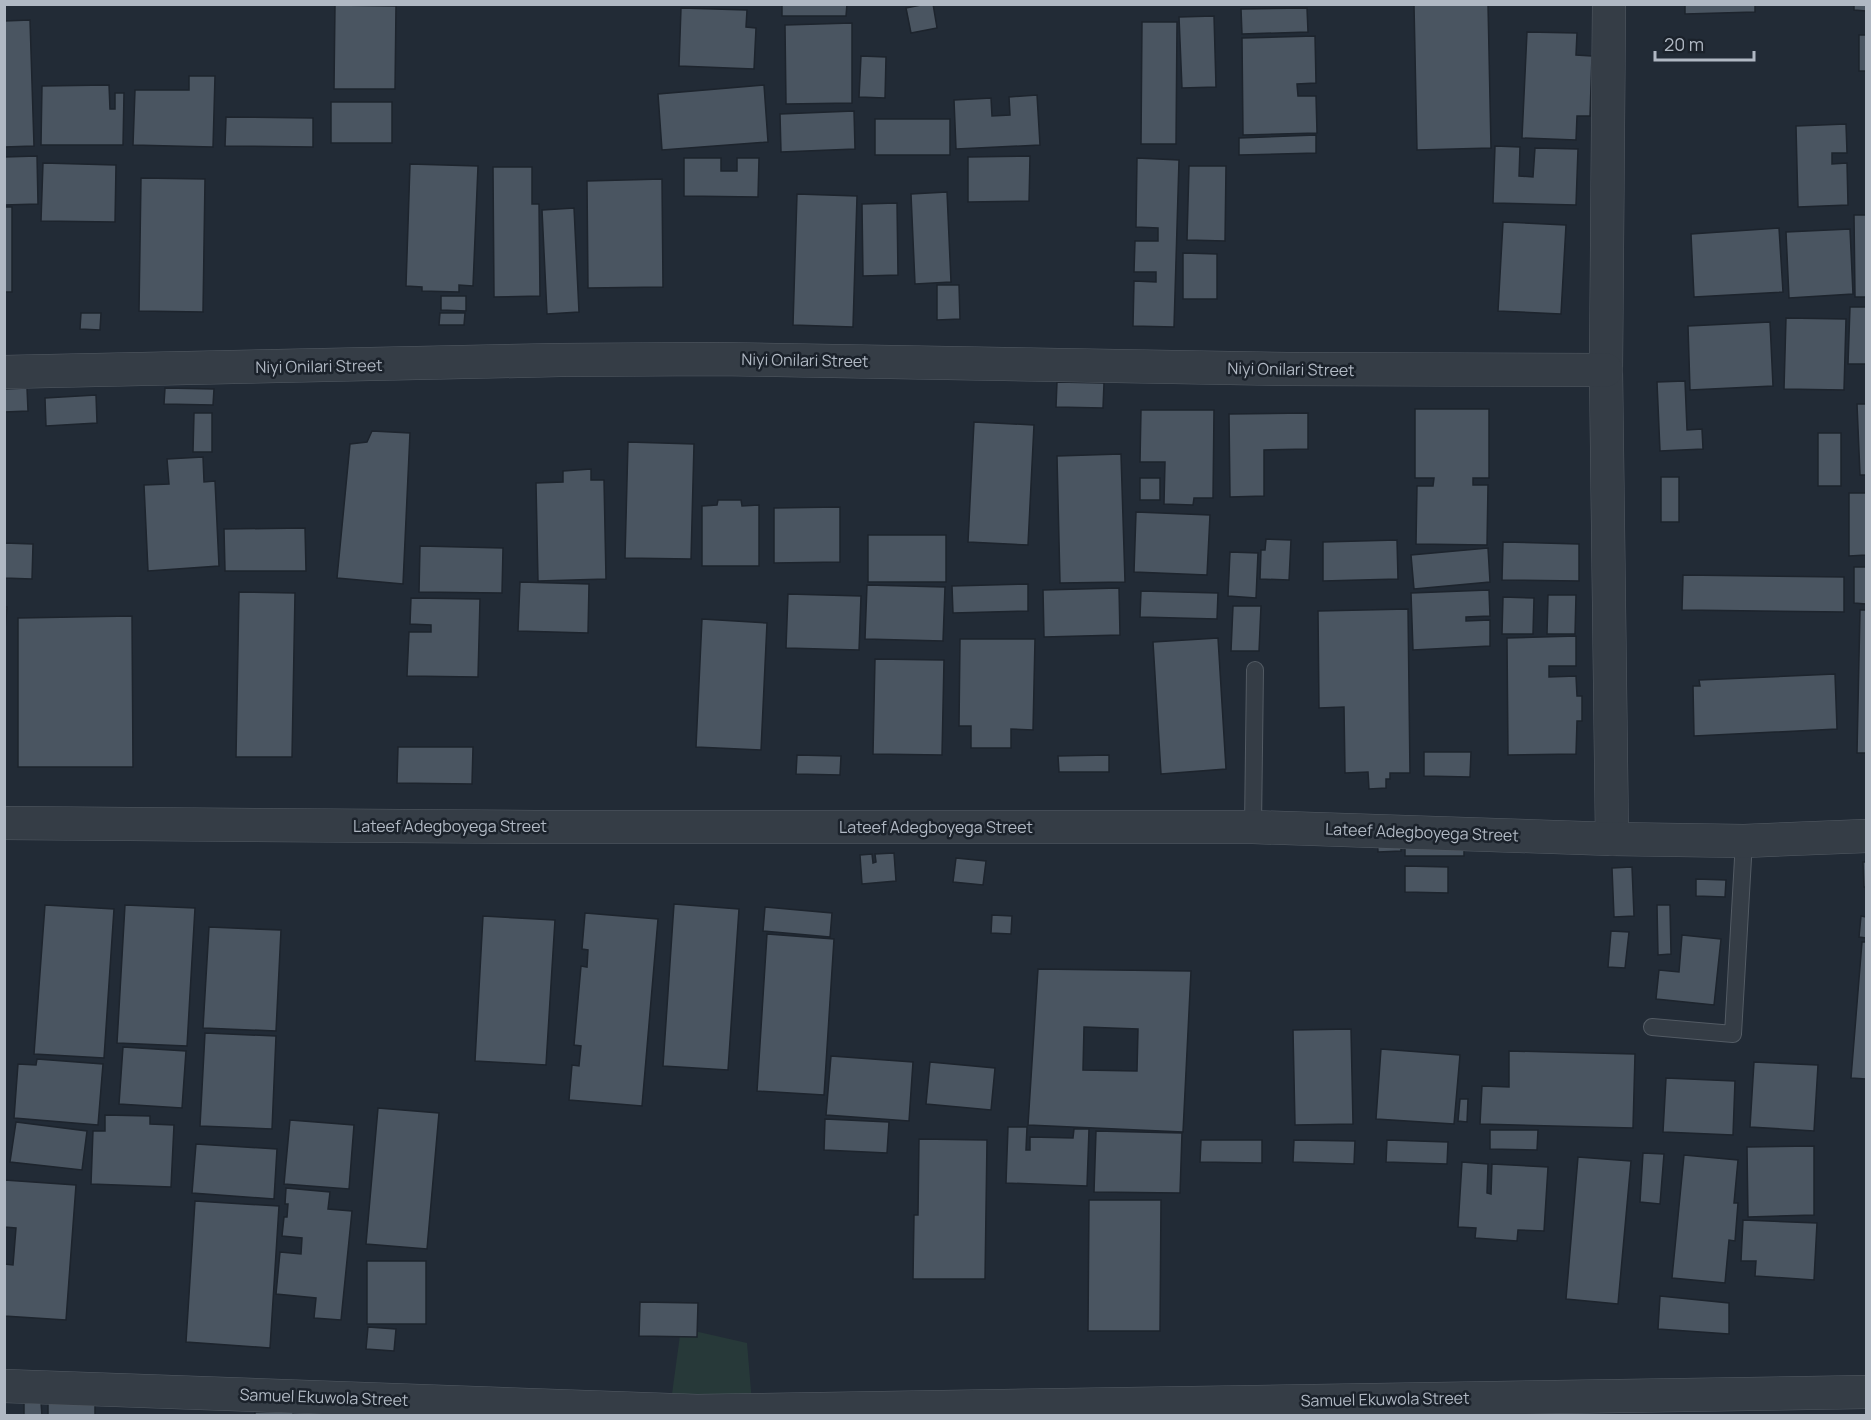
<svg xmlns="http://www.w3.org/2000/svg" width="1871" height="1420" font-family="Manrope,sans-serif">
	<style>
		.green { fill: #273939 }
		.building { fill: #4a5561; stroke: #1d242d; stroke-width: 1.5; fill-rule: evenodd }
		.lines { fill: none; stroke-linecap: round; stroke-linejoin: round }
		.service-casing { stroke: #535b64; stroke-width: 18 }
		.minor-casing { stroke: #535b64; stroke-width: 34 }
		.service { stroke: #353d46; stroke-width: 16 }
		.minor { stroke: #353d46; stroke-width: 33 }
		.labels { text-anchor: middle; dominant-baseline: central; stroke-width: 5; stroke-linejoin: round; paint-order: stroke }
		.street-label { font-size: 16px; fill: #b0b8c3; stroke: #1b222b }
	</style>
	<rect width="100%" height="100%" fill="#222b36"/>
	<path class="green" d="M681 1328 747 1343 753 1415 669 1416Z"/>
	<g class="building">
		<path d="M782 4H847L846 16H782Z"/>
		<path d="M926 4H933L937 28 911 33 906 8Z"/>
		<path d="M1488 4 1491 148 1417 150 1414 5Z"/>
		<path d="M1685 4H1755V12L1685 14Z"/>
		<path d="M1854 4H1866V11L1854 10Z"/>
		<path d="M335 5 396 6 395 89H334Z"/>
		<path d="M681 8 747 10 746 27 756 28 754 69 679 66Z"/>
		<path d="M1307 8 1308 32 1242 34 1241 9Z"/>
		<path d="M1214 16 1216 87 1182 88 1179 17Z"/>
		<path d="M30 20 34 146 4 147V21Z"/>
		<path d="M1142 22H1177L1176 144H1141Z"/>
		<path d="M852 23V103L786 104 785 25Z"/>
		<path d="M1527 32 1577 33 1576 55 1592 56 1590 116H1577L1576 140 1522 138Z"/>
		<rect x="1859" y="35" width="7" height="36"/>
		<path d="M1315 36 1316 83 1297 84 1298 96H1316L1317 133 1243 135 1242 38Z"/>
		<path d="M861 56 886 57 885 98 859 97Z"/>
		<path d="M189 76H215L213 147 133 145 135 90H189Z"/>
		<path d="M109 85 110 109H115V93H124L123 145H41L42 86Z"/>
		<path d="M764 85 768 142 662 150 658 94Z"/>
		<path d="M1037 95 1040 145 956 149 954 100 991 98 992 116 1010 115 1009 97Z"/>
		<rect x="331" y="102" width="61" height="41"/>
		<path d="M854 111 855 149 781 152 780 114Z"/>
		<path d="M226 117 313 118V147L225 146Z"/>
		<rect x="875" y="119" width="75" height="36"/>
		<path d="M1846 124 1847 153H1832V164L1847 163 1848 205 1798 207 1796 126Z"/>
		<path d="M1316 135V153L1239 155V138Z"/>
		<path d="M1495 146 1520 147 1519 176 1533 177 1535 148 1578 149 1576 205 1493 203Z"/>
		<path d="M37 156 38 204 4 205V157Z"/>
		<path d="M1030 156 1029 201 968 202V157Z"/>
		<path d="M684 158H721V171H737V158H759L758 197 684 196Z"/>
		<path d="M1137 158 1179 160 1174 327 1133 326 1134 281 1156 282V272H1134L1135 241H1158V228L1136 227Z"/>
		<path d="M43 163 116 165 115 222 41 221Z"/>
		<path d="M410 164 478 166 473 286 459 285V292L422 291V287L406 286Z"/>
		<path d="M1189 166H1226L1225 241 1187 240Z"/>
		<path d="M493 167H532V204H539L540 296 494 297Z"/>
		<path d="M141 178 205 179 203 312 139 311Z"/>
		<path d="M662 179 663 287 588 288 587 181Z"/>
		<path d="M947 192 951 282 915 284 911 194Z"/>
		<path d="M797 194 857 196 853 327 793 325Z"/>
		<path d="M897 203 898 275 863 276 862 204Z"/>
		<rect x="4" y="207" width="8" height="85"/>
		<path d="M574 208 579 312 547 314 542 210Z"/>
		<path d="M1854 215H1866V297H1855Z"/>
		<path d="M1503 222 1566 225 1561 314 1498 311Z"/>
		<path d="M1779 228 1783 292 1694 297 1691 234Z"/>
		<path d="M1850 229 1853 294 1789 298 1786 232Z"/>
		<path d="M1183 253 1217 254V299H1183Z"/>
		<path d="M937 285H959L960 319 937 320Z"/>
		<path d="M441 296H466V311L441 310Z"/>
		<path d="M1850 307H1866V364H1848Z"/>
		<path d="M81 313H101L100 330 80 329Z"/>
		<path d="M440 313H465L464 325H439Z"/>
		<path d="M1786 318 1846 319 1844 390 1784 389Z"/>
		<path d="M1770 322 1773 386 1690 390 1688 326Z"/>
		<path d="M1685 381 1687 430 1702 429 1703 449 1660 451 1657 382Z"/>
		<path d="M1057 382 1104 383 1103 408 1056 407Z"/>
		<path d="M27 388 28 411 4 412V389Z"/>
		<path d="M165 388 214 389 213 405 164 404Z"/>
		<path d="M96 395 97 423 46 426 45 398Z"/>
		<path d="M1857 404H1866V475H1860Z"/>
		<path d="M1415 409H1489V478H1473V485H1488L1487 545 1416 544 1417 486H1433L1434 478H1415Z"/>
		<path d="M1141 410H1214L1213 498H1194L1193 505 1164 504 1165 462H1140Z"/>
		<path d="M194 413H212V452H193Z"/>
		<path d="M1308 413V449L1264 450V496L1230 497 1229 414Z"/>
		<path d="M974 422 1034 425 1028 545 968 542Z"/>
		<path d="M372 431 410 433 403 584 337 578 350 444 367 442Z"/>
		<rect x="1818" y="433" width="23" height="53"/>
		<path d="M628 442 694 444 691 559 625 558Z"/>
		<path d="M1121 454 1125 582 1060 583 1057 456Z"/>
		<path d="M203 457 204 482 215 481 219 566 148 571 144 485 169 484 167 459Z"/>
		<path d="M591 469V480H604L606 579 538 581 536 483 563 482V471Z"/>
		<rect x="1661" y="477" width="18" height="45"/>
		<rect x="1140" y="478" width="20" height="22"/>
		<path d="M1849 493H1866V555L1849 556Z"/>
		<path d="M718 500H741L742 506 759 505V566H702V506L717 505Z"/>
		<path d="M840 507V562L774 563V508Z"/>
		<path d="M1136 512 1210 515 1207 575 1134 572Z"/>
		<path d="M305 528 306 571H225L224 529Z"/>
		<rect x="868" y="535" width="78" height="47"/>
		<path d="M1266 539 1291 540 1289 580 1260 579 1261 550H1265Z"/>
		<path d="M1397 540 1398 579 1323 581V542Z"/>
		<path d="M1503 542 1579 544V581L1502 580Z"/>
		<path d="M4 543 33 544 32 579 4 578Z"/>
		<path d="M420 546 503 548 502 593 419 592Z"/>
		<path d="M1488 548 1490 582 1414 589 1411 555Z"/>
		<path d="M1230 552 1258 553 1256 598 1228 596Z"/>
		<path d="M1854 567H1866V604L1854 603Z"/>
		<path d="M1683 575 1844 577V612L1682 610Z"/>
		<path d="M520 582 589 584 588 633 518 631Z"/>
		<path d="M1028 584V611L953 613 952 586Z"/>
		<path d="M867 585 945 587 943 641 865 639Z"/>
		<path d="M1119 588 1120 635 1044 637 1043 590Z"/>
		<path d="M1489 590 1490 616 1466 617V621L1490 620V646L1413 650 1411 593Z"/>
		<path d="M1141 591 1218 593 1217 619 1140 617Z"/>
		<path d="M239 592 295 593 292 757H236Z"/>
		<path d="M788 594 861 596 859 650 786 648Z"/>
		<path d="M1548 595H1576L1575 634H1547Z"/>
		<path d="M1503 597 1534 598 1533 634H1502Z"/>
		<path d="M411 598 480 599 478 677 407 676 409 632H431V625L410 624Z"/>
		<path d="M1233 606H1261L1259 651H1231Z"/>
		<path d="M4 607H7L4 640Z"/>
		<path d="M1408 609 1410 773H1390V779H1386V788L1369 789 1368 772 1345 773 1344 707 1319 708 1318 611Z"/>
		<path d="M1860 610H1866V753H1857Z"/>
		<path d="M132 616 133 767H18V618Z"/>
		<path d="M702 619 767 623 761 750 696 747Z"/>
		<path d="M1576 636V666H1549V677L1576 676 1577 696H1582V721H1577L1576 754 1508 755 1507 638Z"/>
		<path d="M1218 638 1226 769 1161 774 1153 642Z"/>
		<path d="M960 639H1035L1033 730 1011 729V748H971V726H959Z"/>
		<path d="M875 659 944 660 942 755 873 754Z"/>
		<path d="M1835 674 1837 729 1694 736 1693 686H1700L1699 680Z"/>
		<path d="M398 747H473L472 784 397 783Z"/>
		<path d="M1424 752H1471L1470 777 1424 776Z"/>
		<path d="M797 755 841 756 840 775 796 774Z"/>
		<path d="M1109 755V772H1059L1058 756Z"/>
		<path d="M1401 832V851L1378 852 1377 833Z"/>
		<path d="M1405 834 1464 835V856H1405Z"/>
		<path d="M894 853 896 881 862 884 860 855 872 854 873 863 876 862 875 854Z"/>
		<path d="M956 858 986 861 983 885 953 882Z"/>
		<path d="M1863 862H1866V887H1864Z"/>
		<path d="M1405 866 1448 867V893L1405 892Z"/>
		<path d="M1632 867 1634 916 1614 917 1612 868Z"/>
		<path d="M1696 879 1726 880 1725 897 1696 896Z"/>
		<path d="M674 904 739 909 728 1070 663 1066Z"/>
		<path d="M45 905 114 909 104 1058 34 1054Z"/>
		<path d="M125 905 195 908 187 1046 117 1043Z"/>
		<path d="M1657 905H1670L1671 954 1658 955Z"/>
		<path d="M765 907 832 913 830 937 763 931Z"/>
		<path d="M585 913 658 919 642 1106 569 1100 572 1065 579 1066 581 1046 574 1045 581 966 587 967 588 950 582 949Z"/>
		<path d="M992 915 1012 916 1011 934 991 933Z"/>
		<path d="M483 916 555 920 546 1065 475 1061Z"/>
		<path d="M1861 916 1866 917V938L1859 937Z"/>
		<path d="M209 927 281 930 276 1031 203 1028Z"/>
		<path d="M1611 931 1629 932 1625 968 1608 967Z"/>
		<path d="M767 934 834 939 824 1095 757 1091Z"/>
		<path d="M1682 935 1721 939 1714 1005 1656 999 1659 970 1679 972Z"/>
		<path d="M1862 942H1866V1079L1851 1078Z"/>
		<path d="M1038 969 1191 971 1183 1132 1028 1125ZM1084 1027 1138 1029 1137 1071 1083 1070Z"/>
		<path d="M1351 1029 1353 1124 1295 1125 1293 1030Z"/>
		<path d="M205 1033 276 1036 272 1129 200 1126Z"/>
		<path d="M123 1047 186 1051 182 1108 119 1104Z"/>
		<path d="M1381 1049 1460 1055 1454 1124 1376 1119Z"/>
		<path d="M1509 1051 1635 1054 1633 1128 1480 1124 1482 1086 1509 1087Z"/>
		<path d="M831 1056 913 1062 909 1121 826 1115Z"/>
		<path d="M37 1059 103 1064 98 1125 14 1118 18 1064 36 1065Z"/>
		<path d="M930 1062 995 1068 991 1110 926 1104Z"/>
		<path d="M1754 1062 1818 1065 1814 1131 1750 1127Z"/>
		<path d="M1666 1078 1735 1081 1733 1135 1663 1132Z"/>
		<path d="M1460 1099H1468L1467 1122 1458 1121Z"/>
		<path d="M378 1108 439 1113 427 1249 366 1244Z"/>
		<path d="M105 1115 150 1116V1124L174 1125 171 1187 91 1184 93 1131H105Z"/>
		<path d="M825 1119 889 1122 887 1153 824 1150Z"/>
		<path d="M290 1120 354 1125 349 1189 284 1184Z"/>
		<path d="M16 1122 87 1131 82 1170 10 1162Z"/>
		<path d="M1008 1127H1027L1026 1150H1030V1137L1073 1138 1074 1129H1089L1087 1186 1006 1183Z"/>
		<path d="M1490 1130H1538L1537 1150 1490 1149Z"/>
		<path d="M1096 1131 1182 1133 1180 1193 1094 1192Z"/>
		<path d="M919 1139 987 1140 985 1279H913L914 1215H918Z"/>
		<path d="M1201 1140H1262V1163L1200 1162Z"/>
		<path d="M1294 1140 1355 1141 1354 1164 1293 1162Z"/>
		<path d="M1387 1140 1448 1142 1447 1164 1386 1162Z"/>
		<path d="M196 1144 277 1149 274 1199 192 1193Z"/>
		<path d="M1814 1146V1215L1748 1217 1747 1147Z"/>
		<path d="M1643 1153 1664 1154 1660 1204 1640 1202Z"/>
		<path d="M1684 1155 1738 1160 1734 1203H1738L1735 1241 1729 1240 1725 1283 1672 1278Z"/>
		<path d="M1578 1157 1631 1161 1618 1304 1566 1299Z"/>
		<path d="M1462 1162 1488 1164 1487 1193 1491 1194 1492 1164 1548 1167 1544 1231 1518 1230 1517 1241 1475 1238 1476 1228 1458 1227Z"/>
		<path d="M4 1180 76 1185 66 1320 4 1316V1264L13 1265 16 1228 4 1227Z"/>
		<path d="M286 1188 330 1192 328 1209 352 1211 341 1320 314 1318 316 1298 276 1294 280 1252 301 1254 302 1238 282 1236 284 1217H287L288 1204H285Z"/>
		<path d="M1089 1200H1161L1160 1331H1088Z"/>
		<path d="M195 1201 279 1206 270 1348 186 1342Z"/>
		<path d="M1743 1220 1817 1223 1814 1280 1755 1276 1756 1261H1741Z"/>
		<rect x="367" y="1261" width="59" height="63"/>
		<path d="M1660 1296 1729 1303V1334L1658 1329Z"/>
		<path d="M640 1302 698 1303 697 1337 639 1336Z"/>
		<path d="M368 1327 396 1329 394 1351 366 1349Z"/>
		<path d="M48 1391 95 1392V1416H48Z"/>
		<path d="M41 1402 42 1416H24V1403Z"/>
		<rect x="255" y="1412" width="38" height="4"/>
	</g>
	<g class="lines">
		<defs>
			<g id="service">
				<path d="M1253 827 1255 670"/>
				<path d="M1652 1027 1733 1034 1744 841"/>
			</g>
			<g id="minor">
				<path d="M1609 4 1606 370 1612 839"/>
				<path d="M4 372 560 360 716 359 1288 369 1606 370"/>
				<path d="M4 823 536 827H1253L1612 839 1744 841 1866 836"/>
				<path d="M4 1386 697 1411 1866 1392"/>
			</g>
		</defs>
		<use href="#service" class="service-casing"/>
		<use href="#minor" class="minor-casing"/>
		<use href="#service" class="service"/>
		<use href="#minor" class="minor"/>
	</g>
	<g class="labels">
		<g class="street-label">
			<text transform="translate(805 360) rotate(1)">Niyi Onilari Street</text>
			<text transform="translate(319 366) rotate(-1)">Niyi Onilari Street</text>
			<text transform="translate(1291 369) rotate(1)">Niyi Onilari Street</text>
			<text x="450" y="826">Lateef Adegboyega Street</text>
			<text x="936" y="827">Lateef Adegboyega Street</text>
			<text transform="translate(1422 832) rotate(2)">Lateef Adegboyega Street</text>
			<text transform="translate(324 1397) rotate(2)">Samuel Ekuwola Street</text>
			<text transform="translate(1385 1399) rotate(-1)">Samuel Ekuwola Street</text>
		</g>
	</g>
	<rect width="1871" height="1420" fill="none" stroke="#b0b8c3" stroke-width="12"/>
	<path d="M1655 51v9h99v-9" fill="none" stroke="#b0b8c3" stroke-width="3"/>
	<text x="1664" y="51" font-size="18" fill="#b0b8c3" stroke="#1b222b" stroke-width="4.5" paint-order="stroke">20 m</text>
</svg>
